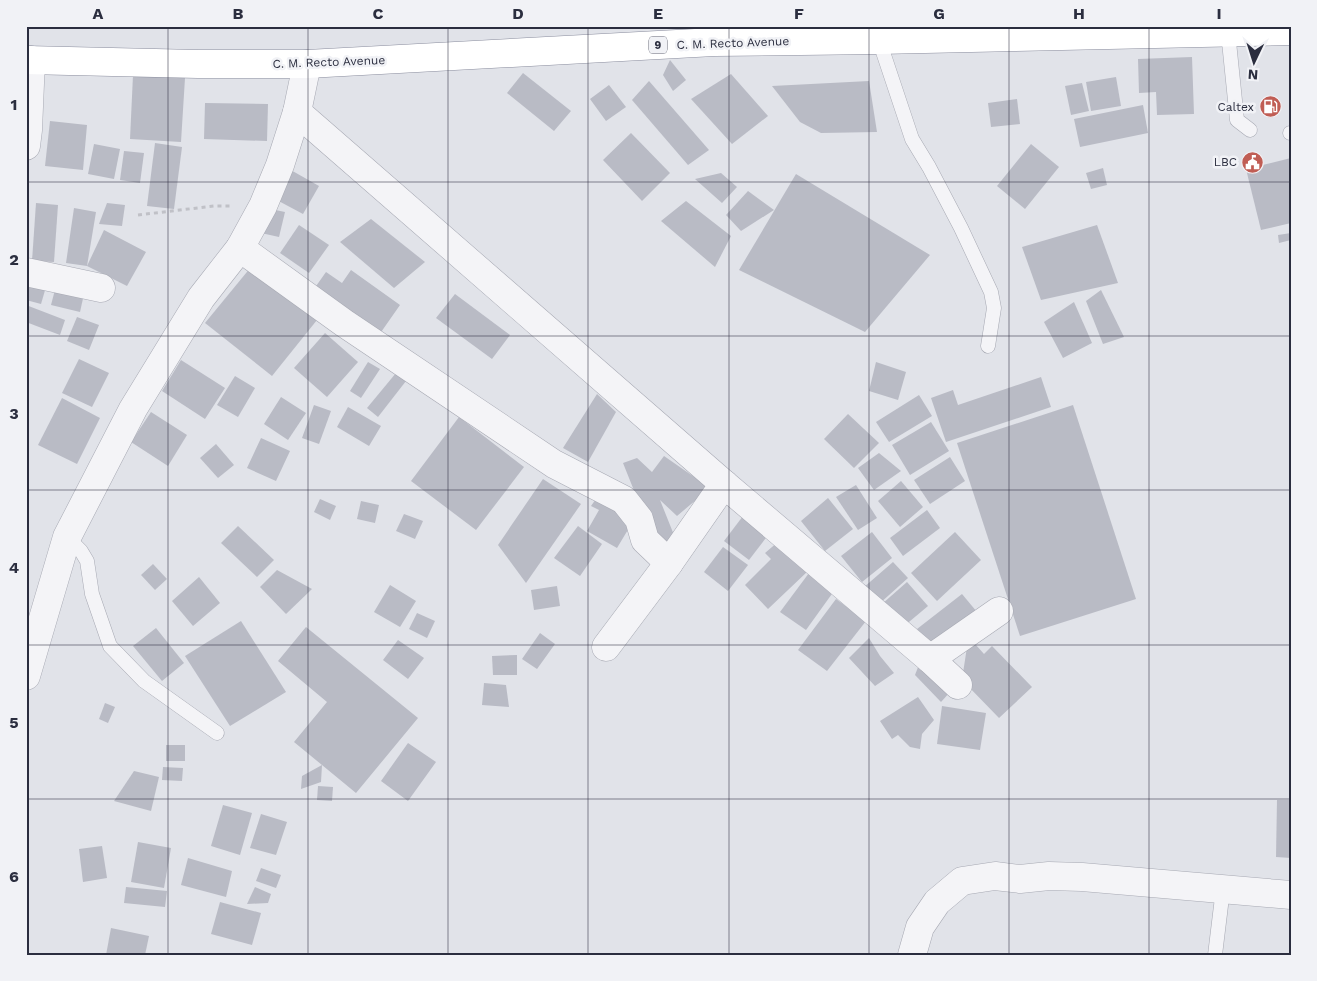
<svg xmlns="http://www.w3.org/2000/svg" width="1317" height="981" font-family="'Work Sans',sans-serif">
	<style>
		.building { fill: #b9bbc5 }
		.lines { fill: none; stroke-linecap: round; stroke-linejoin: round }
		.service-casing { stroke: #a7a9b3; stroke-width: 15 }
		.minor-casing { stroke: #a7a9b3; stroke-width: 29 }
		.trunk-casing { stroke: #8a8d9e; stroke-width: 29 }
		.path { stroke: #c0c1c7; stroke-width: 3; stroke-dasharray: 4 4; stroke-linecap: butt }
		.service { stroke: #f4f4f7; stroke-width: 14 }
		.minor { stroke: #f4f4f7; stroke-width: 28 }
		.trunk { stroke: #fff; stroke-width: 28 }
		.grid { fill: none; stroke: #2b2e3f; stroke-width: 1; stroke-opacity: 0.55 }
		.labels { text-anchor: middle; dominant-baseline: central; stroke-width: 5; stroke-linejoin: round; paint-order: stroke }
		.shield { fill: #f1f2f6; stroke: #666976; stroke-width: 1 }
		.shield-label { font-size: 11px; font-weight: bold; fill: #2b2e3f }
		.street-label { font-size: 12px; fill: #2b2e3f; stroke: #f1f2f6 }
		.poi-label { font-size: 12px; fill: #2b2e3f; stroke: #f1f2f6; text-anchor: end }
		.neatline { fill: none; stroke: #2b2e3f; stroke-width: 2 }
		.grid-label { font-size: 16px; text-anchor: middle; font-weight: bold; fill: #2b2e3f }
	</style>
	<rect width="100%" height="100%" fill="#e1e3e9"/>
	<g class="building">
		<path d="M1192 57 1194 114 1157 115 1156 92 1139 93 1138 59Z"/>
		<path d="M670 60 686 80 673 91 663 75Z"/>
		<path d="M523 73 571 111 554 131 507 93Z"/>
		<path d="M731 74 768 116 732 144 691 99Z"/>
		<path d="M133 75 185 78 181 142 130 139Z"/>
		<path d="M1116 77 1121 106 1091 111 1086 82Z"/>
		<path d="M649 81 709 150 688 165 632 100Z"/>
		<path d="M869 81 877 132 821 133 800 122 772 86Z"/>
		<path d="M1082 83 1089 111 1071 115 1065 86Z"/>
		<path d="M609 85 626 107 606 121 590 99Z"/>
		<path d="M1017 99 1020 124 991 127 988 103Z"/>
		<path d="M205 103 268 104 267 141 204 139Z"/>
		<path d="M1143 105 1148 133 1080 147 1074 119Z"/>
		<path d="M50 121 87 125 83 170 45 166Z"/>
		<path d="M631 133 670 173 642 201 603 160Z"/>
		<path d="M155 143 182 147 174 209 147 206Z"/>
		<path d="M94 144 120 149 114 179 88 174Z"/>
		<path d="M1031 144 1059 167 1025 209 997 186Z"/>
		<path d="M124 151 144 153 140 183 120 180Z"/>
		<path d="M1291 158V223L1261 230 1246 169Z"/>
		<path d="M1103 168 1107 185 1091 189 1086 173Z"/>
		<path d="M289 169 319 186 303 214 273 198Z"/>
		<path d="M721 173 737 187 722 203 695 179Z"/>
		<path d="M796 174 930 255 865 332 739 270Z"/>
		<path d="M748 191 774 210 741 231 726 215Z"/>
		<path d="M686 201 731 236 715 267 661 221Z"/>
		<path d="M36 203 58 205 54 262 32 261Z"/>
		<path d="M107 203 125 205 122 226 99 224Z"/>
		<path d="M74 208 96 212 87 266 66 263Z"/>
		<path d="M266 208 285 212 279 237 261 233Z"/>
		<path d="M371 219 425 262 394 288 340 242Z"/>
		<path d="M299 225 329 245 309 273 280 253Z"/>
		<path d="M1097 225 1118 283 1041 300 1022 247Z"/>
		<path d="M104 230 146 252 127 286 87 266Z"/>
		<path d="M1291 233V240L1279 243 1278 235Z"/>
		<path d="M251 267 317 320 272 376 205 323Z"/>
		<path d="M351 270 400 305 379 335 314 289 326 272 342 283Z"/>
		<path d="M28 282 46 287 41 304 26 300V288Z"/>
		<path d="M56 286 84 294 80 312 51 305Z"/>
		<path d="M1101 290 1124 337 1103 344 1086 301Z"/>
		<path d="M455 294 510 335 492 359 436 318Z"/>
		<path d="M1074 302 1092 343 1063 358 1044 322Z"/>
		<path d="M26 305 65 320 60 335 26 322Z"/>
		<path d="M77 317 99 325 89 350 67 341Z"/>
		<path d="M325 333 358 362 327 397 294 368Z"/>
		<path d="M79 359 109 373 92 407 62 393Z"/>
		<path d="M181 360 225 388 205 419 162 391Z"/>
		<path d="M368 362 380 369 361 398 350 391Z"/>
		<path d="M876 362 906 372 898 400 869 391Z"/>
		<path d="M396 373 406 381 378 417 367 408Z"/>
		<path d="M235 376 255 388 238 417 217 405Z"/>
		<path d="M1041 377 1051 407 946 442 931 398 953 390 958 405Z"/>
		<path d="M597 394 616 412 588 462 563 448Z"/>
		<path d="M919 395 932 416 889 442 876 422Z"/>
		<path d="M281 397 306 413 288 440 264 424Z"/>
		<path d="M62 398 100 418 77 464 38 445Z"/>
		<path d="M314 405 331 411 319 444 302 438Z"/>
		<path d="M1073 405 1136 599 1020 636 957 443Z"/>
		<path d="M348 407 381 426 369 446 337 427Z"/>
		<path d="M151 412 187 435 168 466 131 442Z"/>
		<path d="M848 414 879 443 854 468 824 439Z"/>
		<path d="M459 417 524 467 476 530 411 481Z"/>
		<path d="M931 422 949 451 910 475 892 445Z"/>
		<path d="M261 438 290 451 276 481 247 468Z"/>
		<path d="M216 444 234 465 218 478 200 458Z"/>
		<path d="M879 453 901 471 874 490 858 468Z"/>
		<path d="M664 456 710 488 677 516 660 500 676 540 657 548 623 463 637 458 652 472Z"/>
		<path d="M950 457 965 481 930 504 914 480Z"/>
		<path d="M543 479 581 504 526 583 498 545Z"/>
		<path d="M901 481 923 507 900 527 878 501Z"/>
		<path d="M856 485 877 518 858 530 836 497Z"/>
		<path d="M598 496 635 518 617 548 587 531 599 510 591 506Z"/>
		<path d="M828 498 853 529 825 551 801 521Z"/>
		<path d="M320 499 336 506 330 520 314 512Z"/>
		<path d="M361 501 379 505 375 523 357 519Z"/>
		<path d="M927 510 940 528 903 556 890 538Z"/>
		<path d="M404 514 423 521 415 539 396 531Z"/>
		<path d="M743 516 769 534 749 560 724 541Z"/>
		<path d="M238 526 274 560 257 577 221 543Z"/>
		<path d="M578 526 602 544 580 576 554 558Z"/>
		<path d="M872 532 892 558 862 582 841 556Z"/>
		<path d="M955 532 981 560 937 601 911 573Z"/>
		<path d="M779 541 808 571 768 609 745 585 771 559 765 553Z"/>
		<path d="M723 547 748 565 728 591 704 572Z"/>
		<path d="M893 562 908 578 879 604 863 588Z"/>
		<path d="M153 564 167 579 155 590 141 575Z"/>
		<path d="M277 570 312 589 286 614 260 587Z"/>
		<path d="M809 573 834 591 806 630 780 612Z"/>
		<path d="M199 577 220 603 193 626 172 601Z"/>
		<path d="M907 582 928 606 903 627 882 604Z"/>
		<path d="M390 585 416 601 400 627 374 612Z"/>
		<path d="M557 586 560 606 534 610 531 590Z"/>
		<path d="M962 594 977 612 932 647 917 629Z"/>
		<path d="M836 599 866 621 827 671 798 650Z"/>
		<path d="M417 613 435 621 427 638 409 629Z"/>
		<path d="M241 621 286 692 230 726 185 656Z"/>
		<path d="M306 627 418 718 356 793 322 765 321 782 301 789 302 776 322 765 294 742 327 702 278 661Z"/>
		<path d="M156 628 184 663 162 681 133 646Z"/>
		<path d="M540 633 555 644 537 669 522 659Z"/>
		<path d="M869 638 880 656 894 673 875 686 849 658Z"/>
		<path d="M398 640 424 658 408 679 383 660Z"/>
		<path d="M976 645 984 654 992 646 1032 687 999 718 966 684 963 673 967 647Z"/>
		<path d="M517 655V675H493L492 656Z"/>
		<path d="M920 662 950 692 941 702 915 675Z"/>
		<path d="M484 683 506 685 509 707 482 705Z"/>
		<path d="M918 697 934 720 922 734 920 749 910 747 898 735 892 739 880 721Z"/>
		<path d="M105 703 115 707 108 723 99 719Z"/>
		<path d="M942 706 986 713 980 750 937 744Z"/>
		<path d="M408 743 436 762 408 801 381 781Z"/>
		<rect x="166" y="745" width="19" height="16"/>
		<path d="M163 767 183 768 182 781 162 780Z"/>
		<path d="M134 771 159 777 151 811 114 801Z"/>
		<path d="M318 786 333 787 332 801 317 800Z"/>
		<path d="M1277 800H1291V858L1276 857Z"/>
		<path d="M223 805 252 813 240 855 211 846Z"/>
		<path d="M261 814 287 822 276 855 250 848Z"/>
		<path d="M138 842 171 848 164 888 131 882Z"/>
		<path d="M102 846 107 878 83 882 79 849Z"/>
		<path d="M188 858 232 871 226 897 181 885Z"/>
		<path d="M261 868 281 875 276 888 256 881Z"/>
		<path d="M126 887 167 891 165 907 124 903Z"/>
		<path d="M255 887 271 894 268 903 247 904Z"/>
		<path d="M220 902 261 913 252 945 211 934Z"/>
		<path d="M111 928 149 936 145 955H106Z"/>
	</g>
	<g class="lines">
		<defs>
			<g id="service">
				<path d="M1228 32 1237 120 1250 130"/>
				<path d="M879 40 912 139 929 167 961 228 991 292 994 308 988 346"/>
				<path d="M1290 133H1291"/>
				<path d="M67 537 81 551 87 561 92 594 110 646 144 681 217 733"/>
				<path d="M1215 955 1223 889"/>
			</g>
			<g id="minor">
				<path d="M297 112 724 484 930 659 958 685"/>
				<path d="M26 146 28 130 31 60"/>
				<path d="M240 248 344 323 554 464 624 500 639 519 645 540 669 563"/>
				<path d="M26 272 101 288"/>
				<path d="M606 647 669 563 724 484"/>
				<path d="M930 659 999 611"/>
				<path d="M26 676 67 537 133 409 201 298 240 248 263 206 280 165 297 112 307 64"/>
				<path d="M912 955 920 927 937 902 962 881 995 876 1020 879 1049 876 1082 877 1291 895"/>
			</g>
			<path id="trunk" d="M26 60 198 64H307L714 42 879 40 1291 31"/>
		</defs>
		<use href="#service" class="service-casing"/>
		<use href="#minor" class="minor-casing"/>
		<use href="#trunk" class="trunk-casing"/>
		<path class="path" d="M138 215 214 206H232"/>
		<use href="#service" class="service"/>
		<use href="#minor" class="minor"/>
		<use href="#trunk" class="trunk"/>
	</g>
	<path class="grid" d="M168 26V955M308 26V955M448 26V955M588 26V955M729 26V955M869 26V955M1009 26V955M1149 26V955M26 182H1291M26 336H1291M26 490H1291M26 645H1291M26 799H1291"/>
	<defs>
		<symbol id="fuel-disc" viewBox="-11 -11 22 22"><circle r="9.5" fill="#c05d54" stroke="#f1f2f6"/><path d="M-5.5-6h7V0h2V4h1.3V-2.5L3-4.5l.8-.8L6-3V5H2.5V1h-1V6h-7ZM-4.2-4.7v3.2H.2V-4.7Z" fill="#fff"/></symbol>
		<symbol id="civic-disc" viewBox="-11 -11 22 22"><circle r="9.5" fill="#c05d54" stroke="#f1f2f6"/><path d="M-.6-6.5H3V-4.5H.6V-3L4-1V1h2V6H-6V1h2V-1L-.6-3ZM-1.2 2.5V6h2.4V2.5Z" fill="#fff"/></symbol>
	</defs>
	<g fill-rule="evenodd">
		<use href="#fuel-disc" x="1258" y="94" width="25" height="25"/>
		<use href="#civic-disc" x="1240" y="150" width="25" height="25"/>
	</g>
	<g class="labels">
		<rect class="shield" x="649" y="36.5" width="18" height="17" rx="4"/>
		<g class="shield-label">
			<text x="658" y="45">9</text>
		</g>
		<g class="street-label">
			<text transform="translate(733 43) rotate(-2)">C. M. Recto Avenue</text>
			<text transform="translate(329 62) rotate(-2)">C. M. Recto Avenue</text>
		</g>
		<g class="poi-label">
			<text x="1254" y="107">Caltex</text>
			<text x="1237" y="162">LBC</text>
		</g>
	</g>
	<rect width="1317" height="981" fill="none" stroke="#f1f2f6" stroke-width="55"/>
	<g transform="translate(1254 62) rotate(184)" stroke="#f1f2f6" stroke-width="4" paint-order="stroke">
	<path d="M0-4L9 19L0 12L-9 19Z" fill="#2b2e3f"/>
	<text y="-8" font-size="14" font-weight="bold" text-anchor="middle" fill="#2b2e3f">N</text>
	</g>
	<rect x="28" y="28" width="1262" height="926" class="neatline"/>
	<g class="grid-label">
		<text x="98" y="19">A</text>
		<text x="238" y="19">B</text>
		<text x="378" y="19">C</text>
		<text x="518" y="19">D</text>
		<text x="658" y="19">E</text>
		<text x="799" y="19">F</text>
		<text x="939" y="19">G</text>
		<text x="1079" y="19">H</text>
		<text x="1219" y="19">I</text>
		<text x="14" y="110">1</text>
		<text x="14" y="265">2</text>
		<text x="14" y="419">3</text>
		<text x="14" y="573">4</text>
		<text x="14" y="728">5</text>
		<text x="14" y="882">6</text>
	</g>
</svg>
